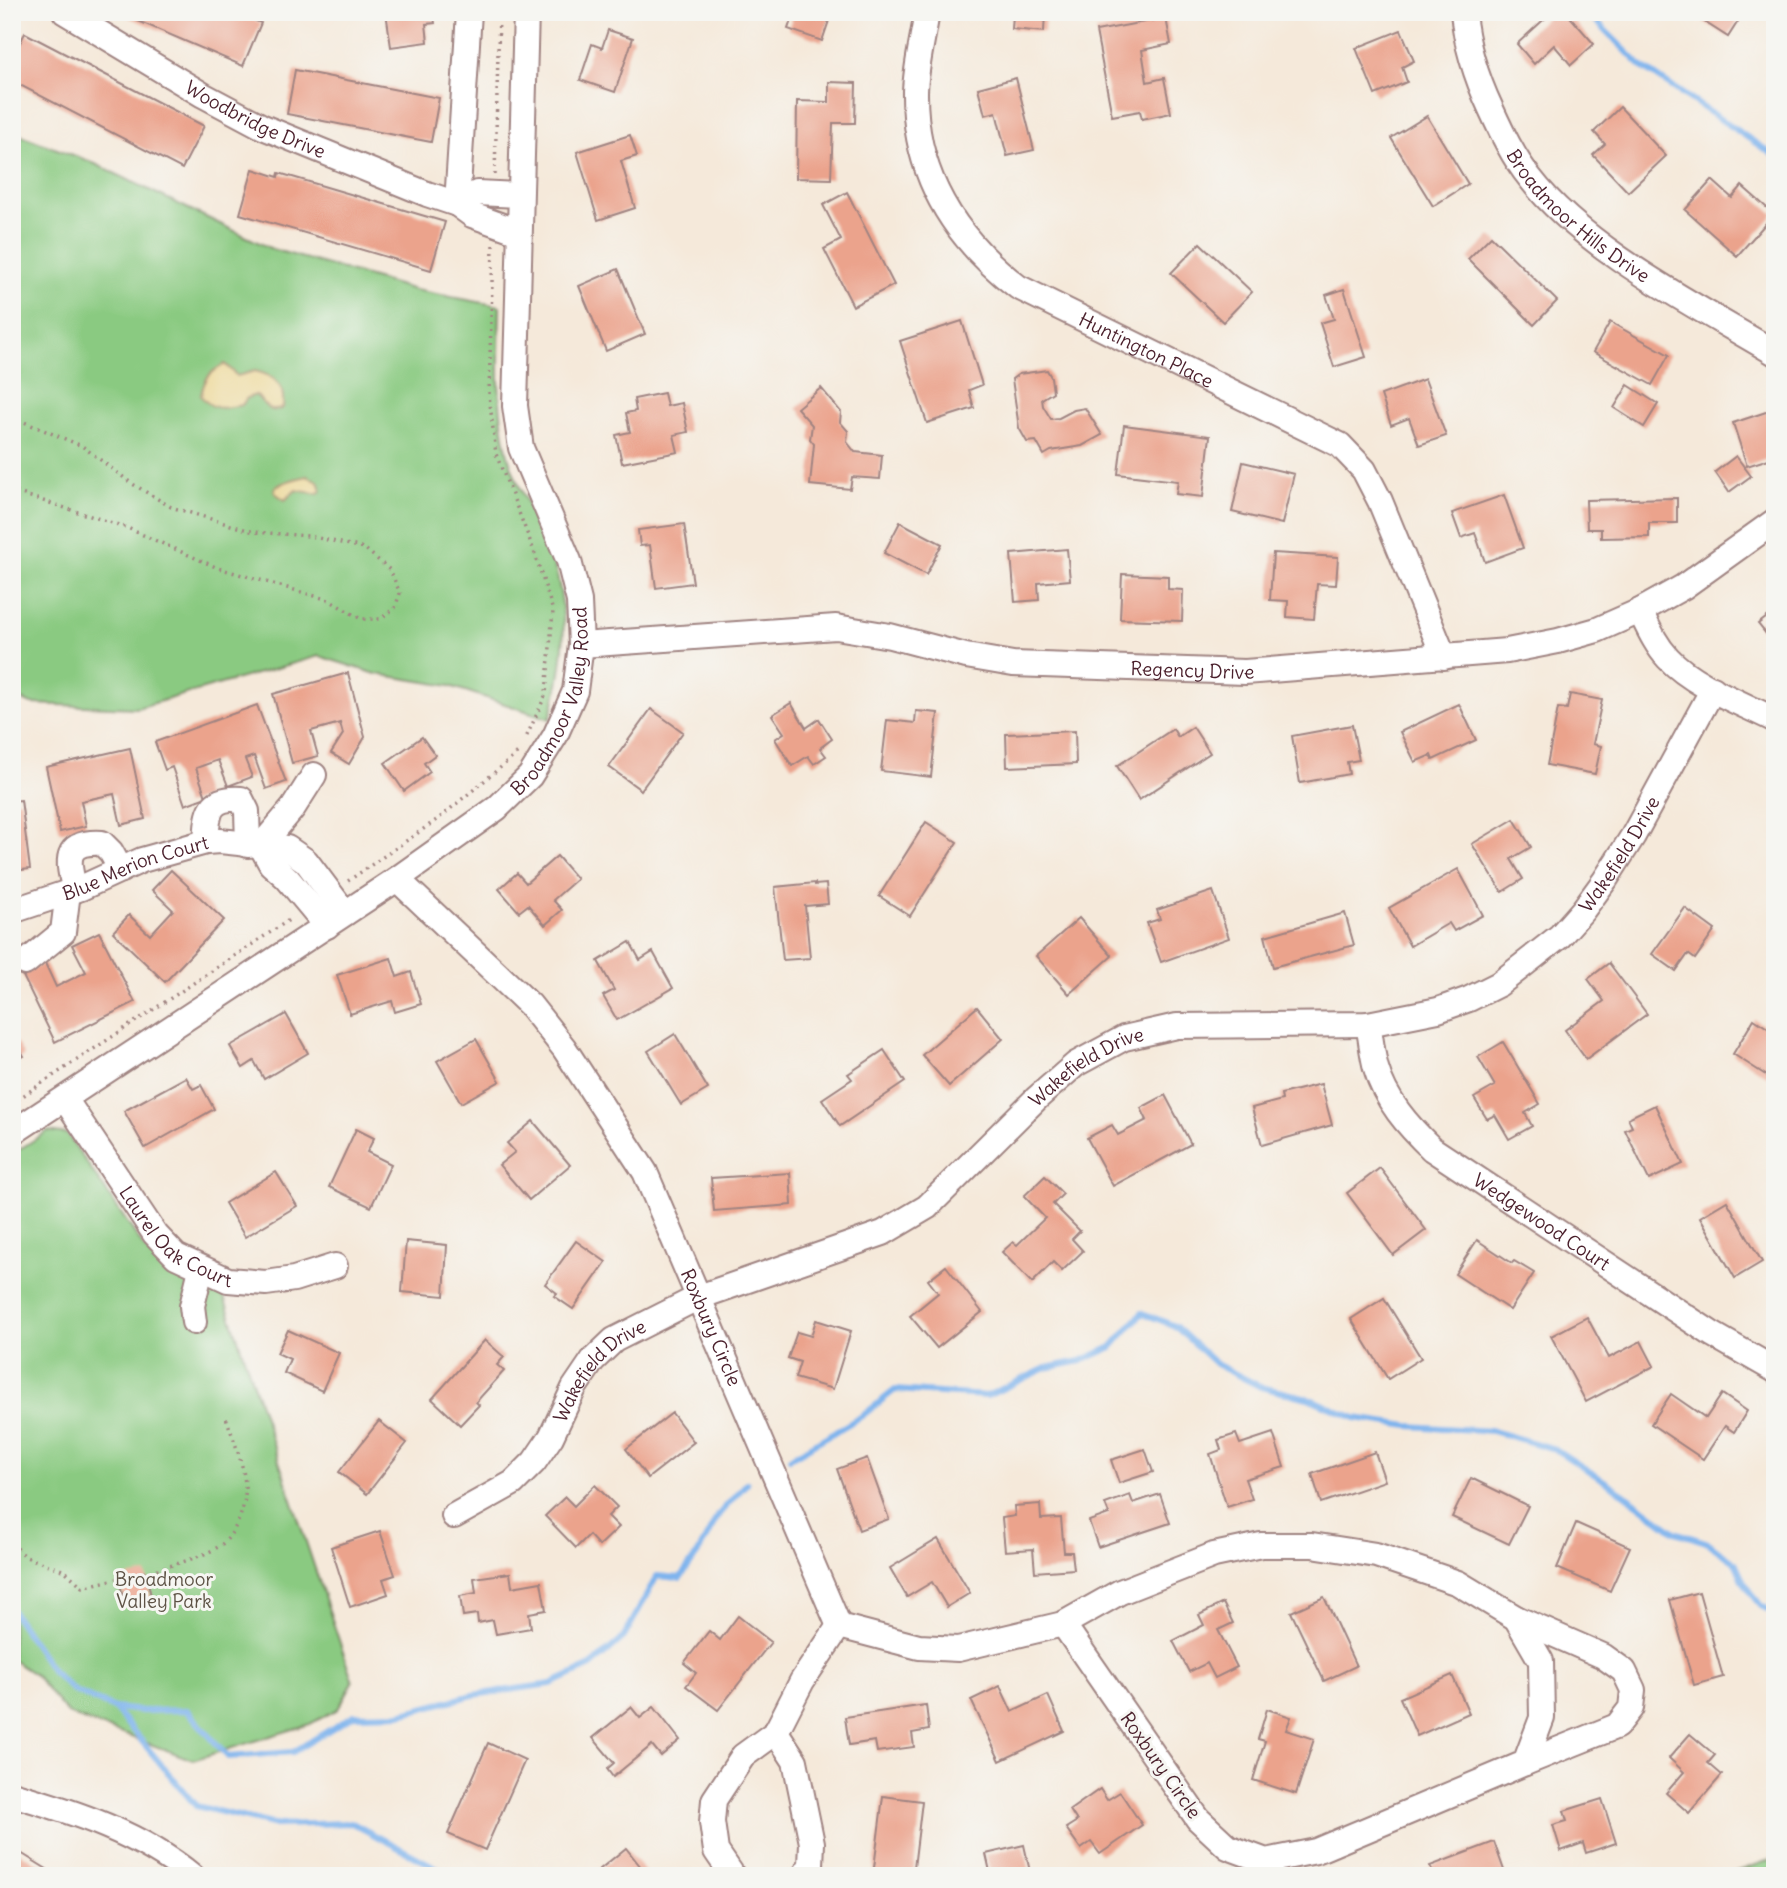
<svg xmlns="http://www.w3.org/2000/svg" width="1787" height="1888" font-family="Delius,sans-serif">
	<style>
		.green { fill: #8aca81; stroke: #6a7456; stroke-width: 2 }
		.sand { fill: #eeda9e; stroke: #9c7c64; stroke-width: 2 }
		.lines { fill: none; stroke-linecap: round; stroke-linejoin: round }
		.stream { stroke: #7fb4ed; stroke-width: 6 }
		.building { fill: #eba38c }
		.minor-casing { stroke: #a08482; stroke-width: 28 }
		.path { stroke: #a08482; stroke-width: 3.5; stroke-dasharray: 2 5; stroke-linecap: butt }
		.minor { stroke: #fff; stroke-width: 24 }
		.labels { text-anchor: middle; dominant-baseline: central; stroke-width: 6; stroke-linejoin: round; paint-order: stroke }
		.street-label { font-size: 19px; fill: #4a1f2b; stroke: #f6f6f2 }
		.park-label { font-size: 19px; fill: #5d5245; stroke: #f6f6f2 }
	</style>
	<rect width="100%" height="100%" fill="#f6f6f2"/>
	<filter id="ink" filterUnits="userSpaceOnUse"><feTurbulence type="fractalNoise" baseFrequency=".0143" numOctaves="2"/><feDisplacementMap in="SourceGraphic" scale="14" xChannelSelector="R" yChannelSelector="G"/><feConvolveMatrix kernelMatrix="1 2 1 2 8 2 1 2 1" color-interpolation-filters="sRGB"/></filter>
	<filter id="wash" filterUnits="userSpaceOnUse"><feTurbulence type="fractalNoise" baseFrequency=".00686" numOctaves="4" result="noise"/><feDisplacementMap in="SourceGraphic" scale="28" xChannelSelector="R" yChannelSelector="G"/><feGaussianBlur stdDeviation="1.57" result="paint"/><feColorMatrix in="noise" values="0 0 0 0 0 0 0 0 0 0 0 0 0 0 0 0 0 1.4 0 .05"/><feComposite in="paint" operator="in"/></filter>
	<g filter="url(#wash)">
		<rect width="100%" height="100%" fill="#f5e9da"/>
		<g class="green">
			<path d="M12 132 89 161 272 249 415 290 500 306C499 355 496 404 507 451 514 482 533 511 545 540 571 601 567 656 550 719L450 686 376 674 319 656 137 708 31 704 12 695Z"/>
			<path d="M48 1131 67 1134 146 1250 173 1271 197 1284 223 1294 353 1682 338 1709 310 1724 193 1760 68 1714 35 1675 12 1660V1154Z"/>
			<path d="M1775 1858V1876H1725Z"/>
		</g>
		<g class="sand">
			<path d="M225 364 237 376 255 371C277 376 285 386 283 408 268 415 265 404 256 395L247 398 242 405C224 408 213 412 201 396 204 378 210 372 225 364Z"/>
			<path d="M307 476 318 481 321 490 318 494 296 490 285 500 275 493 274 489C279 482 298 478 307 476Z"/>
		</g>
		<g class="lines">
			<g class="stream">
				<path d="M1587 12 1641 66 1775 156"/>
				<path d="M790 1458 862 1416 895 1390 987 1396 1046 1368 1081 1361 1112 1347 1142 1313 1175 1326 1216 1364 1261 1387 1308 1398 1355 1418 1409 1426 1492 1431 1555 1449 1623 1493 1675 1532 1706 1542 1735 1562 1744 1582 1761 1606 1775 1613"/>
				<path d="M12 1611 53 1672 74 1691 114 1708 196 1806 276 1825 352 1823 452 1876"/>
				<path d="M114 1708 142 1711 187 1710 228 1757 293 1752 354 1715 400 1714 473 1695 551 1684 591 1666 624 1637 657 1576 680 1578 698 1553 719 1514 747 1483"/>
			</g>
		</g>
		<g id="blocks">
			<g class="building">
				<path d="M125 12H235L261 23 243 66 124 15Z"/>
				<path d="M386 12H433L435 23 426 24 428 42 391 47Z"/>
				<path d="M794 12H832L822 41 788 29Z"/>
				<path d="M1003 12H1045L1044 32 1012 29 1013 15 1003 14Z"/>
				<path d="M1552 12H1566L1594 44 1571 65 1554 45 1534 64 1517 44Z"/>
				<path d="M1689 12H1744L1728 37Z"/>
				<path d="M1166 18 1171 44 1142 50 1147 82 1164 78 1171 113 1142 119 1140 111 1112 116 1096 31Z"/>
				<path d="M608 30 633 38 615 92 580 80 592 44 602 48Z"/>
				<path d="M1401 30 1414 61 1402 67 1407 82 1375 95 1356 48Z"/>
				<path d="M25 33 204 126 182 169 12 81V58Z"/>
				<path d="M295 70 439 98 431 142 287 114Z"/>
				<path d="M1016 78 1034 150 1007 156 996 112 985 115 978 88Z"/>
				<path d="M829 82 856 83 855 123H833L831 179 796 178 797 101 829 102Z"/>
				<path d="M1620 107 1666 156 1628 192 1593 155 1605 144 1594 132Z"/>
				<path d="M1427 116 1468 184 1433 206 1391 138Z"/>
				<path d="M630 135 637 156 621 161 635 208 598 220 577 152Z"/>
				<path d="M253 169 278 177 279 173 445 222 431 270 240 214Z"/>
				<path d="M1712 180 1732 198 1742 186 1774 214 1737 256 1685 210Z"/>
				<path d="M847 192 894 285 853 306 824 249 841 240 823 205Z"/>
				<path d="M1491 236 1557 301 1534 325 1468 259Z"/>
				<path d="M1200 243 1252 292 1223 322 1171 273Z"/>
				<path d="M618 269 645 334 606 351 579 286Z"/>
				<path d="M1344 289 1366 357 1334 367 1320 323 1334 319 1326 295Z"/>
				<path d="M962 321 982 385 969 390 974 408 927 423 900 341Z"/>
				<path d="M1610 322 1669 355 1652 385 1593 352Z"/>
				<path d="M1047 370 1051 377 1053 392 1042 399 1043 406 1051 419 1059 418 1074 410 1085 408 1102 435 1082 446 1051 451 1044 455 1036 441 1027 442 1019 428 1012 379 1019 374Z"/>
				<path d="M1425 379 1446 436 1419 445 1409 418 1391 425 1381 395Z"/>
				<path d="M1628 385 1658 404 1644 427 1614 408Z"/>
				<path d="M821 388 841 412 840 422 848 431 847 442 855 452 882 455 880 479 852 477 850 489 810 485 814 444 810 439 812 425 797 408Z"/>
				<path d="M664 393 667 406 682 403 688 432 674 435 678 452 622 463 616 435 630 432 626 413 636 411 634 399Z"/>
				<path d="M1772 410 1775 417V457L1747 466 1733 423Z"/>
				<path d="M1124 425 1210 436 1203 497 1176 494 1178 481 1118 474Z"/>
				<path d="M1736 456 1751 476 1729 492 1715 472Z"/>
				<path d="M1243 462 1294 474 1282 524 1232 512Z"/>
				<path d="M1504 495 1523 548 1485 562 1475 533 1461 538 1452 513Z"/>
				<path d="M1677 498V523H1649V537L1601 538V529H1587L1586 500Z"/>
				<path d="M900 522 942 544 926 575 884 553Z"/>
				<path d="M684 524 693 583 656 588 650 545 640 546 638 530Z"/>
				<path d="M1067 549 1070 580 1038 583 1039 600 1015 602 1011 554Z"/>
				<path d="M1273 553 1338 557 1336 585 1317 584 1314 619 1287 617 1288 601 1270 600Z"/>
				<path d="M1122 574 1168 576V589L1183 590 1182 621 1120 619Z"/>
				<path d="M1775 611V645L1758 624Z"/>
				<path d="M348 673 365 737 349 764 331 753 343 734 340 723 311 731 318 756 292 763 273 694Z"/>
				<path d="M1570 694 1602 700 1593 744 1601 746 1595 774 1547 765 1558 708 1567 709Z"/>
				<path d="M791 703 806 728 819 719 832 739 820 748 826 756 814 764 808 756 792 766 775 739 784 733 772 715Z"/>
				<path d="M1459 704 1476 740 1433 760 1431 755 1415 762 1400 732Z"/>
				<path d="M257 705 286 782 266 789 254 756 245 759 252 777 228 786 218 760 196 768 206 797 185 805 172 767 165 770 155 742Z"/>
				<path d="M651 709 683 732 641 790 609 767Z"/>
				<path d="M916 711 938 713 931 777 881 771 887 720 915 723Z"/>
				<path d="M1352 725 1359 760 1347 762 1349 774 1300 783 1292 736Z"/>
				<path d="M1193 727 1210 753 1139 800 1117 766 1173 729 1178 737Z"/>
				<path d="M1075 731 1076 764 1007 767 1006 734Z"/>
				<path d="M422 737 435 755 424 763 430 772 404 791 385 763Z"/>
				<path d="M130 748 145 819 121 825 114 794 81 801 86 826 60 832 46 767Z"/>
				<path d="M21 800 30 869 12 871V801Z"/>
				<path d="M1514 819 1531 847 1511 859 1523 879 1502 892 1472 844Z"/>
				<path d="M926 822 957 842 910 916 879 896Z"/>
				<path d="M557 856 577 879 553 900 562 910 545 925 528 905 519 912 499 889 517 873 526 883Z"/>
				<path d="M1458 869 1483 915 1454 931 1449 923 1410 946 1389 908Z"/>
				<path d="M171 870 224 920 165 982 113 932 129 915 150 935 173 910 152 890Z"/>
				<path d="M815 883V885L826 884 828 904 805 906 810 958 783 960 775 887Z"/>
				<path d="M1213 891 1229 938 1161 962 1147 923 1160 919 1157 910Z"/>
				<path d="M1685 908 1715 930 1695 959 1688 954 1676 971 1652 954Z"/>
				<path d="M1345 913 1354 945 1273 967 1265 936Z"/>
				<path d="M1079 918 1112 956 1069 994 1036 956Z"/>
				<path d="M99 932 135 1002 55 1042 22 974 45 963 56 987 86 972 72 945Z"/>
				<path d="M630 942 640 960 653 952 673 988 617 1020 603 996 614 990 598 961Z"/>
				<path d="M391 958 397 977 411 972 421 1004 395 1012 392 1001 350 1014 337 975Z"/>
				<path d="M1609 963 1647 1014 1586 1059 1565 1030 1604 1001 1588 979Z"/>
				<path d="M977 1007 1003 1039 949 1086 922 1055Z"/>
				<path d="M286 1014 308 1053 264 1079 254 1061 243 1068 230 1046Z"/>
				<path d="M1754 1019 1775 1033V1081L1733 1054Z"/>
				<path d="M675 1034 708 1089 681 1105 648 1051Z"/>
				<path d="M12 1035 24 1056 12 1062Z"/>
				<path d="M476 1039 500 1081 461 1103 437 1061Z"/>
				<path d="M1503 1042 1540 1104 1525 1113 1532 1126 1509 1139 1495 1115 1487 1119 1474 1098 1495 1086 1478 1057Z"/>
				<path d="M884 1050 905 1082 840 1126 822 1099 852 1079 848 1074Z"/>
				<path d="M186 1077 193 1089 201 1085 214 1109 145 1148 124 1111Z"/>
				<path d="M1321 1084 1332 1125 1262 1145 1252 1108 1282 1100 1281 1094Z"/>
				<path d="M1165 1095 1191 1144 1113 1186 1087 1138 1112 1125 1118 1135 1147 1120 1141 1108Z"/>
				<path d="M1655 1105 1683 1164 1649 1180 1625 1130 1632 1127 1628 1118Z"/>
				<path d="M533 1121 570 1165 529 1200 499 1165 515 1152 507 1143Z"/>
				<path d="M356 1129 374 1138 367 1152 391 1164 371 1207 329 1187Z"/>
				<path d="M1380 1168 1426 1230 1393 1255 1347 1193Z"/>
				<path d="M276 1172 297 1206 245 1237 225 1203Z"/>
				<path d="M790 1173 792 1205 714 1211 711 1178Z"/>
				<path d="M1045 1176 1063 1194 1053 1204 1080 1231 1072 1239 1083 1251 1062 1271 1053 1262 1032 1283 1002 1252 1013 1242 1017 1245 1045 1218 1024 1196Z"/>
				<path d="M1727 1201 1762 1262 1735 1278 1700 1217Z"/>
				<path d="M1477 1240 1512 1263 1514 1261 1534 1273 1510 1310 1455 1274Z"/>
				<path d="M406 1241 447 1245 444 1296 402 1292Z"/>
				<path d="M576 1241 606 1262 573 1309 554 1296 557 1293 545 1284Z"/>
				<path d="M946 1266 982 1312 937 1348 910 1316 938 1293 928 1280Z"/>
				<path d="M1384 1298 1421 1358 1388 1379 1351 1319Z"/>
				<path d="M1587 1317 1609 1358 1641 1341 1654 1366 1586 1402 1551 1336Z"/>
				<path d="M816 1320 851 1331 833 1389 795 1378 800 1362 788 1358 797 1332 811 1336Z"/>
				<path d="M288 1330 339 1353 322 1391 284 1373 290 1359 277 1353Z"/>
				<path d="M485 1340 504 1357 497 1365 504 1371 476 1402 479 1405 460 1425 432 1399Z"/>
				<path d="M1671 1394 1706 1418 1722 1394 1747 1411 1734 1432 1725 1426 1703 1459 1651 1424Z"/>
				<path d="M672 1413 694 1442 648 1478 626 1449Z"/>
				<path d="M379 1421 407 1443 367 1494 339 1472Z"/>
				<path d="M1273 1433 1284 1467 1245 1479 1252 1499 1227 1507 1210 1454 1221 1450 1218 1440 1236 1434 1240 1444Z"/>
				<path d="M1145 1449 1153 1472 1119 1483 1111 1460Z"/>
				<path d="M1375 1452 1385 1481 1321 1503 1312 1474Z"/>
				<path d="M867 1458 889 1519 859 1530 837 1469Z"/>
				<path d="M1471 1478 1528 1506 1509 1544 1452 1517Z"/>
				<path d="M595 1485 617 1507 608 1516 619 1527 599 1546 589 1535 576 1548 545 1516 565 1497 574 1506Z"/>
				<path d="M1160 1494 1170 1523 1098 1547 1089 1521 1109 1514 1105 1504 1130 1495 1133 1503Z"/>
				<path d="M1040 1504 1041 1519 1061 1518 1064 1552H1072L1074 1569 1035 1572 1033 1549 1005 1551 1002 1518 1015 1516 1014 1506Z"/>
				<path d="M1576 1523 1630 1547 1610 1591 1557 1568Z"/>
				<path d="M380 1531 395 1575 383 1579 388 1594 350 1607 331 1547Z"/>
				<path d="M938 1539 970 1593 947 1607 932 1582 907 1597 890 1568Z"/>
				<path d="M146 1573 152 1601 125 1607 119 1579Z"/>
				<path d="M510 1573 512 1587 541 1582 546 1610 529 1613 531 1628 496 1634 493 1620 478 1623 477 1614 463 1616 460 1596 476 1593 474 1578Z"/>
				<path d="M1699 1592 1723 1677 1694 1685 1670 1600Z"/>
				<path d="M1324 1597 1356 1666 1324 1681 1291 1612Z"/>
				<path d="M1223 1603 1233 1623 1218 1630 1237 1667 1215 1678 1207 1663 1189 1672 1173 1641 1204 1625 1199 1615Z"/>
				<path d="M738 1616 771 1642 718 1710 686 1686 696 1673 684 1663 709 1631 720 1640Z"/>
				<path d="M1452 1675 1469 1713 1417 1736 1400 1698Z"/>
				<path d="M1000 1686 1012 1712 1048 1695 1064 1731 1000 1761 971 1700Z"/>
				<path d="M926 1705 929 1730 912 1733 914 1747 877 1752 875 1741 849 1745 845 1717Z"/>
				<path d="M631 1707 640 1718 654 1707 680 1740 661 1756 652 1745 613 1777 607 1769 614 1763 593 1738Z"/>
				<path d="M1267 1709 1291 1717 1286 1730 1314 1739 1296 1794 1253 1780 1265 1741 1258 1739Z"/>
				<path d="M1690 1734 1715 1755 1708 1763 1722 1775 1689 1813 1666 1793 1684 1772 1669 1758Z"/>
				<path d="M488 1743 525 1760 485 1850 448 1834Z"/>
				<path d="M1100 1789 1107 1800 1120 1792 1142 1825 1100 1854 1091 1842 1081 1849 1066 1828 1077 1821 1070 1810Z"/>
				<path d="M883 1796 922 1801 913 1876 893 1873 892 1876H873Z"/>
				<path d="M1602 1799 1616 1843 1586 1853 1583 1843 1561 1851 1553 1825 1567 1821 1564 1811Z"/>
				<path d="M1494 1842 1506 1876H1434L1430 1866Z"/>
				<path d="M1024 1845 1031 1876H991L986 1854Z"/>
				<path d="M626 1848 648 1876H604L599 1870Z"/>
				<path d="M16 1850 58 1876H12V1856Z"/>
			</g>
		</g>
	</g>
	<g filter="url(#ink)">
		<use href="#blocks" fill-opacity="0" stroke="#a08482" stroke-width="2"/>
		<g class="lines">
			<defs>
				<g id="minor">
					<path id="s1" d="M65 12 203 95 263 127 427 194 457 204 472 215 519 232"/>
					<path id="s2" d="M927 12C923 38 916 66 915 91 914 174 954 238 1018 287L1340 445 1364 470 1380 501 1444 657"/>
					<path id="s3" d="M1463 12C1466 45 1477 79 1491 109 1502 133 1513 157 1530 178 1585 250 1697 306 1775 353"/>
					<path d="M457 204 469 12"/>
					<path d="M457 204 477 193 520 195"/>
					<path d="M1640 611C1648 627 1655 644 1668 658 1693 685 1741 703 1775 720"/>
					<path id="s4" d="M581 645 836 627 890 636 966 656 1013 664 1245 672 1507 651 1558 641 1597 630 1640 611 1683 587 1775 521"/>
					<path d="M206 842C208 814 207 797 241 799L247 811 248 845"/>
					<path d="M261 846 271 864 287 878 327 926"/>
					<path d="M261 846 293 808 314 775"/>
					<path id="s5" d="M397 879 530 1005 564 1048 645 1172 839 1626 919 1647 958 1649 1063 1624"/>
					<path d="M75 890C67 861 63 841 102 843L111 852 121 870"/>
					<path id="s6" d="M12 911 81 888 142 860 206 842 220 841 287 848 306 861 345 913"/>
					<path d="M25 963 63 932 68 892"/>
					<path id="s7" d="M1368 1024C1371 1038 1372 1054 1376 1068 1385 1100 1408 1126 1432 1149L1712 1334 1775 1370"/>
					<path id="s8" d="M65 1099 155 1234 176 1256 228 1280 266 1283 294 1279 335 1266"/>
					<path id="s9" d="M12 1133 397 879 497 808 530 776 555 736 575 691 581 645 579 601 569 561 521 448 515 406 526 12"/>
					<path d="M194 1322 192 1306 201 1269"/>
					<path id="s10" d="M454 1516 513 1483 534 1462 551 1437 574 1388 593 1360 614 1340 699 1297 883 1233 927 1207 1037 1098 1076 1064 1124 1038 1177 1026 1368 1024 1438 1010 1469 999 1499 984 1560 936 1583 910 1605 880 1633 836 1713 689"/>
					<path d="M1261 1545H1312L1376 1555 1458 1583 1516 1618 1541 1661 1542 1718 1525 1763 1316 1851 1266 1861 1228 1847 1198 1819 1063 1624 1120 1592 1214 1555Z"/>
					<path d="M1516 1618 1603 1656 1624 1671 1633 1690 1631 1708 1617 1726 1525 1763"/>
					<path d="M776 1732 802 1681 839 1626"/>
					<path d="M12 1794C75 1812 141 1834 192 1876"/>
					<path d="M733 1876 716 1851 712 1822 714 1800 743 1756 776 1732 795 1761 812 1843 811 1865 804 1876"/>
				</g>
			</defs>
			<use href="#minor" class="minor-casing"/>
			<g class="path">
				<path d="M495 175 499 12"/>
				<path d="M493 245 489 395 496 454 534 551 553 611 546 694 525 740"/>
				<path d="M12 417 82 446 131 483 171 507 254 532 309 536 364 548 390 570 400 593 395 608 380 619H361L329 600 218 568 125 527 12 491"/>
				<path d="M348 881 438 819 518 753"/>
				<path d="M12 1103 292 918"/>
				<path d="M12 1543 26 1557 65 1571 83 1587C116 1578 197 1564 222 1544 234 1535 244 1511 245 1496 247 1470 234 1442 226 1417"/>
			</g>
			<use href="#minor" class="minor"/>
		</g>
	</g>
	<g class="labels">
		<g class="street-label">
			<text stroke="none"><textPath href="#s1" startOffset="219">Woodbridge Drive</textPath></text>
			<text stroke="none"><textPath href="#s3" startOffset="242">Broadmoor Hills Drive</textPath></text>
			<text stroke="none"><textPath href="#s2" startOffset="453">Huntington Place</textPath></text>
			<text stroke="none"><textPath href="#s4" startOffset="616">Regency Drive</textPath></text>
			<text stroke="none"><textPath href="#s9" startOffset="709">Broadmoor Valley Road</textPath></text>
			<text stroke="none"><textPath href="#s10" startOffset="1409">Wakefield Drive</textPath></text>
			<text stroke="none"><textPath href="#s6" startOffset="131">Blue Merion Court</textPath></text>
			<text stroke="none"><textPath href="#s10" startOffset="800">Wakefield Drive</textPath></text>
			<text stroke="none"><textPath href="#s7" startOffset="276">Wedgewood Court</textPath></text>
			<text stroke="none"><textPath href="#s8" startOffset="180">Laurel Oak Court</textPath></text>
			<text stroke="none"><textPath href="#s5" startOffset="555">Roxbury Circle</textPath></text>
			<text stroke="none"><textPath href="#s10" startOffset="212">Wakefield Drive</textPath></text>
			<text transform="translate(1161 1765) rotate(55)">Roxbury Circle</text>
		</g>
		<g class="park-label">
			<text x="164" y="1579">Broadmoor<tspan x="164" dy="22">Valley Park</tspan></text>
		</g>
	</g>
	<rect width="1787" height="1888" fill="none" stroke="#f6f6f2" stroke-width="42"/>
</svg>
